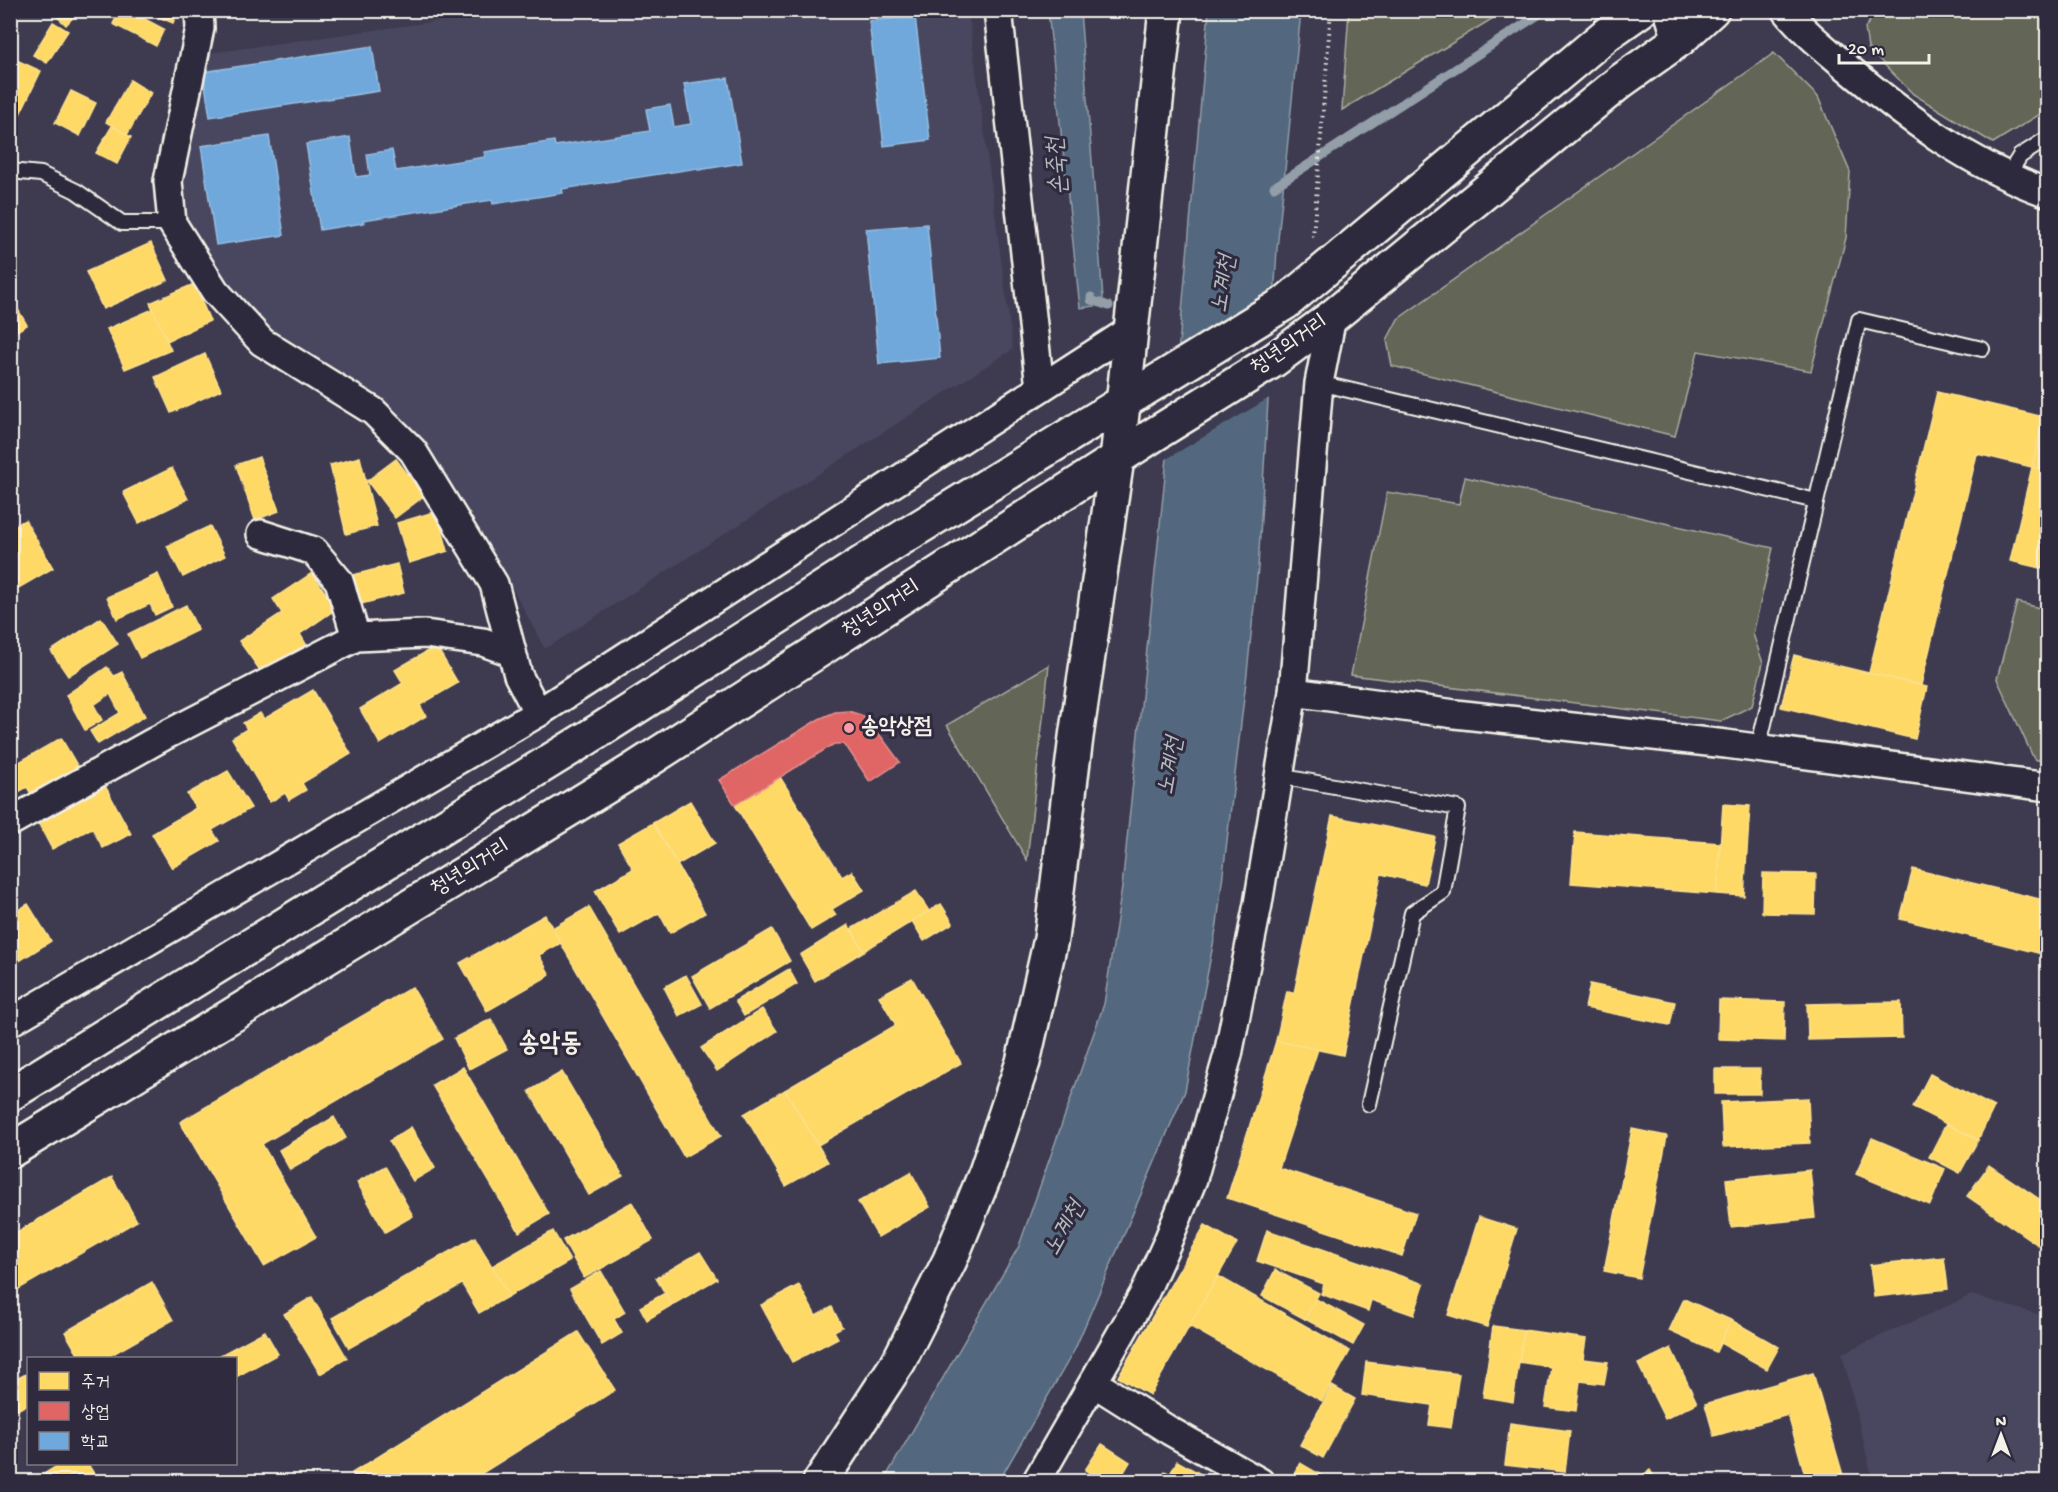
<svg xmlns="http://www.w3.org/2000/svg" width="2058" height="1492" font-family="'Gochi Hand','Poor Story',sans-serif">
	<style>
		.built { fill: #48475f }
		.green { fill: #636557; stroke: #acaba0; stroke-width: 1.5 }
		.water { fill: #52677e; stroke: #939ea8; stroke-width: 1.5 }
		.pier { fill: #3e3b51 }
		.homes { fill: #ffd966; stroke: #fce08d; stroke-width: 1.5 }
		.shops { fill: #e06666; stroke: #e6908d; stroke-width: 1.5 }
		.schools { fill: #6fa8dc; stroke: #97bee0; stroke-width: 1.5 }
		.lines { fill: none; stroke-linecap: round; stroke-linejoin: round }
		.stream { stroke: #939ea8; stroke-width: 9 }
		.service-casing { stroke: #f4f1e8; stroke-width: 18 }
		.minor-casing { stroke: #f4f1e8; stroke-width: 32 }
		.tertiary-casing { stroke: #f4f1e8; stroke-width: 38 }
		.secondary-casing { stroke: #f4f1e8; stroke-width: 38 }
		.path { stroke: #f4f1e8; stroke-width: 4; stroke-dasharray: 1.5 4.5; stroke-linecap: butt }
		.service { stroke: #2f2a3d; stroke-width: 14 }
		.minor { stroke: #2f2a3d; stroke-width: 27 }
		.tertiary { stroke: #2f2a3d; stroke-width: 33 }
		.secondary { stroke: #2f2a3d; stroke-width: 33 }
		.poi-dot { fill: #ff9aa2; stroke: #2f2a3d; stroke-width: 2 }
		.labels { text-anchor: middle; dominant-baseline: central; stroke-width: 6; stroke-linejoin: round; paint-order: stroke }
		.street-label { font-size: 22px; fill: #f4f1e8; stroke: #2f2a3d }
		.poi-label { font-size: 22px; font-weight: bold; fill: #f4f1e8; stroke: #2f2a3d; text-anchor: start }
		.water-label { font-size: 24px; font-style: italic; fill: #b3babe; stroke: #2f2a3d }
		.quarter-label { font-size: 26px; font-weight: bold; fill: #f4f1e8; stroke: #2f2a3d }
	</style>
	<rect width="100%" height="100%" fill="#3e3b51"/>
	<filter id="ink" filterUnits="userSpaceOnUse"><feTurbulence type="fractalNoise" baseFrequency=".0167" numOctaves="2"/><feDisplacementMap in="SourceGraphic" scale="12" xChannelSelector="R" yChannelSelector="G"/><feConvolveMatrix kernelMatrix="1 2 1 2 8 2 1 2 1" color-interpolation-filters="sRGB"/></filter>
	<g filter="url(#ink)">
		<g class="built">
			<path d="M519 10 968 11 1013 349 545 649 506 576 424 442 379 399 275 338 221 285 189 233 182 184 203 54Z"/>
			<path d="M1972 1295 2047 1317V1481H1873L1842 1353Z"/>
		</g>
		<g class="green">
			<path d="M1349 11V10L1505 11 1342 110Z"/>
			<path d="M1877 11H2047V110L1993 143 1913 94 1868 48 1865 28Z"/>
			<path d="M1774 53 1818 97 1850 172 1846 238 1811 371 1698 351 1675 436 1392 366 1387 340 1398 319Z"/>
			<path d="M1465 477 1773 548 1753 634 1763 663 1752 706 1721 721 1351 675 1387 492 1459 504Z"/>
			<path d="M2017 602 2047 610V762L2034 759 1997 679Z"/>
			<path d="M1049 665 1027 860 947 725Z"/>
		</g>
		<g class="water">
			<path d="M1048 11H1080L1103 299 1095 306 1080 308Z"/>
			<path d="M1209 11H1301L1277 249 1258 568 1247 673 1217 924 1185 1091 1075 1349 999 1481 883 1482 1019 1246 1104 1004 1122 887 1180 334Z"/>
		</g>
		<path class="pier" d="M1277 292 1271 397 1163 461 1175 352Z"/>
		<g class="homes">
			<path d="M55 10H80L66 25 53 13Z"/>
			<path d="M120 10H128L164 29 156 46 113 24Z"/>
			<path d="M143 10H162L159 17Z"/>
			<path d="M162 10H178L173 23 159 17Z"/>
			<path d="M53 22 68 31 47 63 33 55Z"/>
			<path d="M10 57 41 71 17 120 10 117Z"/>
			<path d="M130 80 151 93 127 135 106 122Z"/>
			<path d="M71 91 96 103 80 136 55 123Z"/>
			<path d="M112 126 131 137 117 164 96 153Z"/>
			<path d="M151 243 168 280 103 309 86 272Z"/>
			<path d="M194 284 210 321 167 341 150 303Z"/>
			<path d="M10 296 27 325 10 335Z"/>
			<path d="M153 309 171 350 125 369 107 329Z"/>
			<path d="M205 354 221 390 171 413 155 377Z"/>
			<path d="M1937 392 2044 417 2032 467 1977 454 1921 685 1869 673Z"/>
			<path d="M2048 402V471L2032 467Z"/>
			<path d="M259 457 279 511 255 520 236 465Z"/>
			<path d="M360 457 377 526 346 534 330 465Z"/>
			<path d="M396 459 424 496 395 518 367 481Z"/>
			<path d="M2032 467 2048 471V570L2010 561Z"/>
			<path d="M172 468 188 499 139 523 123 492Z"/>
			<path d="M437 511 448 551 409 563 397 523Z"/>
			<path d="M25 520 53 568 10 593V528Z"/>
			<path d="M210 526 225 556 183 577 167 546Z"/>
			<path d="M397 564 404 593 357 605 349 576Z"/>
			<path d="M312 573 336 609 300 634 306 644 262 673 239 641 282 613 273 599Z"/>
			<path d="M158 574 172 607 155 615 150 604 117 619 107 597Z"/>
			<path d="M186 605 198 630 140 658 128 634Z"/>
			<path d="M101 618 118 644 68 676 51 651Z"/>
			<path d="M436 646 458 683 420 705 426 716 380 744 360 709 403 683 395 670Z"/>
			<path d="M1794 655 1927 687 1915 739 1781 707Z"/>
			<path d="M107 667 114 676 122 672 145 716 98 744 90 731 120 713 110 694 94 705 102 720 85 730 66 695Z"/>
			<path d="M313 690 351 754 302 783 306 790 289 800 285 793 270 802 232 738 247 729 243 723 260 713 264 719Z"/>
			<path d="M61 738 81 772 34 799 27 787 10 797V754L16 764Z"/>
			<path d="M228 771 251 808 212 830 219 841 172 868 152 834 196 808 187 794Z"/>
			<path d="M780 777 842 877 852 871 864 890 832 909 836 915 811 930 735 805Z"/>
			<path d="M102 780 131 834 103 848 92 828 52 849 34 815Z"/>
			<path d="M690 801 715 843 677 865 653 823Z"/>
			<path d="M1723 804 1750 806 1744 896 1717 894Z"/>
			<path d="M1332 816 1435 837 1425 884 1381 874 1343 1055 1276 1041 1287 991 1294 993Z"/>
			<path d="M653 823 705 913 670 933 659 913 620 935 595 891 633 869 618 843Z"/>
			<path d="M1575 832 1720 843 1717 894 1571 883Z"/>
			<path d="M1913 869 2048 901 2046 955 1900 919Z"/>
			<path d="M1763 873 1816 874 1815 914 1762 913Z"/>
			<path d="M916 891 929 911 864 951 851 929Z"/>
			<path d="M28 904 51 941 10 967V915Z"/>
			<path d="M941 904 953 923 924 941 912 921Z"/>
			<path d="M589 907 721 1136 684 1157 552 928Z"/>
			<path d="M545 915 561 943 539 955 550 975 487 1011 460 963Z"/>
			<path d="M848 925 864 951 815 981 800 955Z"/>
			<path d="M772 929 790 961 710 1008 692 976Z"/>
			<path d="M789 969 797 984 744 1016 735 1001Z"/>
			<path d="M686 975 702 1004 679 1016 664 987Z"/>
			<path d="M912 978 961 1063 818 1145 785 1090 896 1025 879 996Z"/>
			<path d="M1590 984 1675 1002 1670 1025 1585 1008Z"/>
			<path d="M412 987 443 1039 262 1144 316 1237 264 1266 180 1122Z"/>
			<path d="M1719 1000 1785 1002 1784 1041 1718 1039Z"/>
			<path d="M1901 1002 1902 1038 1808 1040 1807 1004Z"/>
			<path d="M762 1009 777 1031 717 1071 701 1048Z"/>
			<path d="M491 1019 507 1049 469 1069 454 1038Z"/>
			<path d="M1276 1041 1318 1049 1279 1168 1416 1213 1402 1256 1227 1198Z"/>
			<path d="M463 1067 549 1214 519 1232 432 1085Z"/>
			<rect x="1715" y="1069" width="45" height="25"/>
			<path d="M562 1072 623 1176 589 1195 529 1091Z"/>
			<path d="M1930 1074 1994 1107 1978 1140 1913 1107Z"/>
			<path d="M785 1090 828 1162 786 1186 744 1114Z"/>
			<path d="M1808 1098 1810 1143 1723 1147 1721 1102Z"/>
			<path d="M334 1117 346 1138 290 1170 279 1150Z"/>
			<path d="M1946 1124 1978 1140 1960 1173 1929 1157Z"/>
			<path d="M411 1127 435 1168 413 1181 389 1141Z"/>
			<path d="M1632 1129 1667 1136 1639 1278 1604 1271Z"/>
			<path d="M1872 1138 1945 1169 1930 1205 1856 1174Z"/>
			<path d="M1989 1165 2048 1205V1231L2038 1245 1967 1196Z"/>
			<path d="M385 1166 413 1216 385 1232 357 1182Z"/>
			<path d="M1810 1170 1815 1218 1731 1227 1726 1179Z"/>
			<path d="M911 1172 930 1207 878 1237 858 1202Z"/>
			<path d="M112 1177 137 1221 10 1294V1236Z"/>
			<path d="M632 1202 653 1240 584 1278 563 1240Z"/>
			<path d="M1479 1217 1517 1229 1487 1327 1448 1315Z"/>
			<path d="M1205 1225 1237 1243 1150 1395 1118 1377Z"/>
			<path d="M1267 1230 1424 1284 1414 1315 1371 1300 1368 1311 1321 1294 1324 1284 1257 1261Z"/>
			<path d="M553 1231 570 1261 509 1296 492 1266Z"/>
			<path d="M475 1237 509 1296 479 1313 462 1284 349 1348 332 1318Z"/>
			<path d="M700 1252 717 1279 672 1305 656 1278Z"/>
			<path d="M1944 1257 1948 1289 1874 1297 1870 1265Z"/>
			<path d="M1275 1270 1319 1293 1305 1319 1262 1296Z"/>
			<path d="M601 1271 625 1312 614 1319 622 1333 602 1345 570 1289Z"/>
			<path d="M1218 1276 1350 1351 1322 1401 1189 1326Z"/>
			<path d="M152 1282 173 1320 106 1358H80L65 1332Z"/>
			<path d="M799 1285 816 1316 832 1307 842 1327 834 1331 838 1338 792 1362 761 1305Z"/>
			<path d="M665 1293 672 1305 647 1320 640 1307Z"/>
			<path d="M312 1297 347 1358 320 1374 284 1314Z"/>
			<path d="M1316 1299 1364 1325 1353 1345 1305 1319Z"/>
			<path d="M1684 1299 1731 1320 1716 1352 1669 1331Z"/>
			<path d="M1731 1320 1779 1347 1767 1369 1720 1343Z"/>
			<path d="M1493 1326 1524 1330 1513 1402 1483 1397Z"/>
			<path d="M1524 1330 1586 1339 1583 1359 1608 1362 1604 1384 1580 1381 1576 1411 1545 1407 1551 1367 1519 1362Z"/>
			<path d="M265 1331 278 1354 236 1377V1358H215Z"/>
			<path d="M578 1332 615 1390 468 1482H357L352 1473Z"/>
			<path d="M1671 1348 1697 1403 1665 1419 1638 1364Z"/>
			<path d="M1366 1362 1459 1374 1451 1428 1429 1425 1432 1405 1362 1395Z"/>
			<path d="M1813 1373 1845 1482H1807L1788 1415 1714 1436 1705 1404Z"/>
			<path d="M26 1374 28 1378V1404L10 1414V1382Z"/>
			<path d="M1332 1386 1355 1399 1323 1458 1300 1445Z"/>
			<path d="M1510 1423 1570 1431 1565 1472 1505 1465Z"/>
			<path d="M1102 1444 1130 1462 1118 1482H1103L1085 1470Z"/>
			<path d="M1177 1461 1215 1482H1159L1165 1471 1170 1474Z"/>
			<path d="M1300 1463 1333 1482H1290Z"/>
			<path d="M60 1464H88L99 1482H31Z"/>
			<path d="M1650 1470 1657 1482H1632Z"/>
		</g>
		<path class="shops" d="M848 711 861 715 872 724 900 762 870 782 848 749 843 744H834L735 805 719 780 819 719 835 712Z"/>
		<g class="schools">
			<path d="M915 16 930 140 884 146 869 21Z"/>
			<path d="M372 46 379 91 210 117 203 72Z"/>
			<path d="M728 78 742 163 698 170V168L562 189 563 193 493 204 492 200 363 220 364 223 320 230 306 144 350 137 356 177 370 175 367 154 392 150 396 171 485 157 484 152 554 141 555 146 650 131 646 109 670 105 674 127 691 124 684 84Z"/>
			<path d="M269 136 284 235 216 245 201 146Z"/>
			<path d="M927 224 940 358 879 364 866 229Z"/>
		</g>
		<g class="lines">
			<g class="stream">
				<path d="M1274 187 1546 10"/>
				<path d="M1091 297V300L1109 306"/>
			</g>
			<defs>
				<g id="service">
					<path d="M10 171 41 174 76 191 122 223H172"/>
					<path d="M2007 177 2020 156 2048 138"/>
					<path d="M1319 383 1816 501"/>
					<path d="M1758 749 1859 320 1982 349"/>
					<path d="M1278 776 1458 808 1443 892 1412 913 1369 1104"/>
				</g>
				<g id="minor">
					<path d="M998 10 1040 388"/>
					<path d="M1786 10C1803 31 1823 47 1843 64 1904 116 1971 166 2048 193"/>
					<path d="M261 534 314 551 339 581 356 637"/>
					<path d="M1293 692 1455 714 1726 744 2048 787"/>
					<path d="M538 713 1132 329"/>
					<path d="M10 822 166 735 356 637 425 634 483 642 511 652"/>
					<path d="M10 1022 538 713 518 675 494 584 413 451 373 411 262 342 215 291 172 223 168 181 200 28 199 10"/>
					<path d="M1094 1383 1170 1431 1260 1482"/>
					<path d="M1036 1482 1145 1292 1167 1243 1193 1179 1228 1055 1258 904 1293 692 1319 383 1332 317"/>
				</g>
				<path id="tertiary" d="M820 1482 899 1361 950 1260 986 1172 1023 1062 1051 939 1076 737 1117 459 1166 10"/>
				<g id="secondary">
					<path d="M1671 10 1680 39"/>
					<path d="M10 1094 597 732 900 539 1285 303 1607 34 1641 10"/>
					<path d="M10 1151 630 772 1155 434 1274 360 1332 317 1621 81 1680 39 1712 10"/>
				</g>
			</defs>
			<use href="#service" class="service-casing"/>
			<use href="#minor" class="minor-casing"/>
			<use href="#tertiary" class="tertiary-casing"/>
			<use href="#secondary" class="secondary-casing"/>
			<path class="path" d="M1313 237 1331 10"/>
			<use href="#service" class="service"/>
			<use href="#minor" class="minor"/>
			<use href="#tertiary" class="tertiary"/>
			<use href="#secondary" class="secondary"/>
		</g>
	</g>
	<circle class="poi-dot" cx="849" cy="728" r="6"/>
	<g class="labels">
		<g class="street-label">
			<text transform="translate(1290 346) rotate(-35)">청년의거리</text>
			<text transform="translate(882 610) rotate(-33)">청년의거리</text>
			<text transform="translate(471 869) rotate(-32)">청년의거리</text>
		</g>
		<g class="poi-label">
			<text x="861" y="728">송악상점</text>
		</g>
		<g class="water-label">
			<text transform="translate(1059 166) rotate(-95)">손죽천</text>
			<text transform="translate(1225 284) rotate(-81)">노계천</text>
			<text transform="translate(1172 766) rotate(-80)">노계천</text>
			<text transform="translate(1066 1229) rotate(-61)">노계천</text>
		</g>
		<g class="quarter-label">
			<text x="550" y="1045">송악동</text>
		</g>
	</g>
	<rect width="2058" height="1492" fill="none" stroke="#2f2a3d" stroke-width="36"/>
	<rect x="18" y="18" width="2022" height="1456" fill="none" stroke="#f4f1e8" stroke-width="2" filter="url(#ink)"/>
	<rect x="27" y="1357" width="210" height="108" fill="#2f2a3d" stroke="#7e7a81" stroke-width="1.5"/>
	<rect x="39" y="1372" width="30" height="18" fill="#ffd966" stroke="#7e7a81" stroke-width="1.5"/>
	<text x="81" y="1387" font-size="18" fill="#f4f1e8">주거</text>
	<rect x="39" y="1402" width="30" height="18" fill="#e06666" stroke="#7e7a81" stroke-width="1.5"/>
	<text x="81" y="1417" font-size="18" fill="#f4f1e8">상업</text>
	<rect x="39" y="1432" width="30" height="18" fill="#6fa8dc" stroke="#7e7a81" stroke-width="1.5"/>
	<text x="81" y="1447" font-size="18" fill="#f4f1e8">학교</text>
	<g transform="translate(2001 1435)" stroke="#2f2a3d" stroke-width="4.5" paint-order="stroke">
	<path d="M0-4.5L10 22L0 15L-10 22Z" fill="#f4f1e8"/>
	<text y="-9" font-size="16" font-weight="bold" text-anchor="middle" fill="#f4f1e8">N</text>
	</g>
	<path d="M1839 54v9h90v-9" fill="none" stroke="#f4f1e8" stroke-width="3"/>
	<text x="1848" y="54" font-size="18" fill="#f4f1e8" stroke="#2f2a3d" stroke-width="4.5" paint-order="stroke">20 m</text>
</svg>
